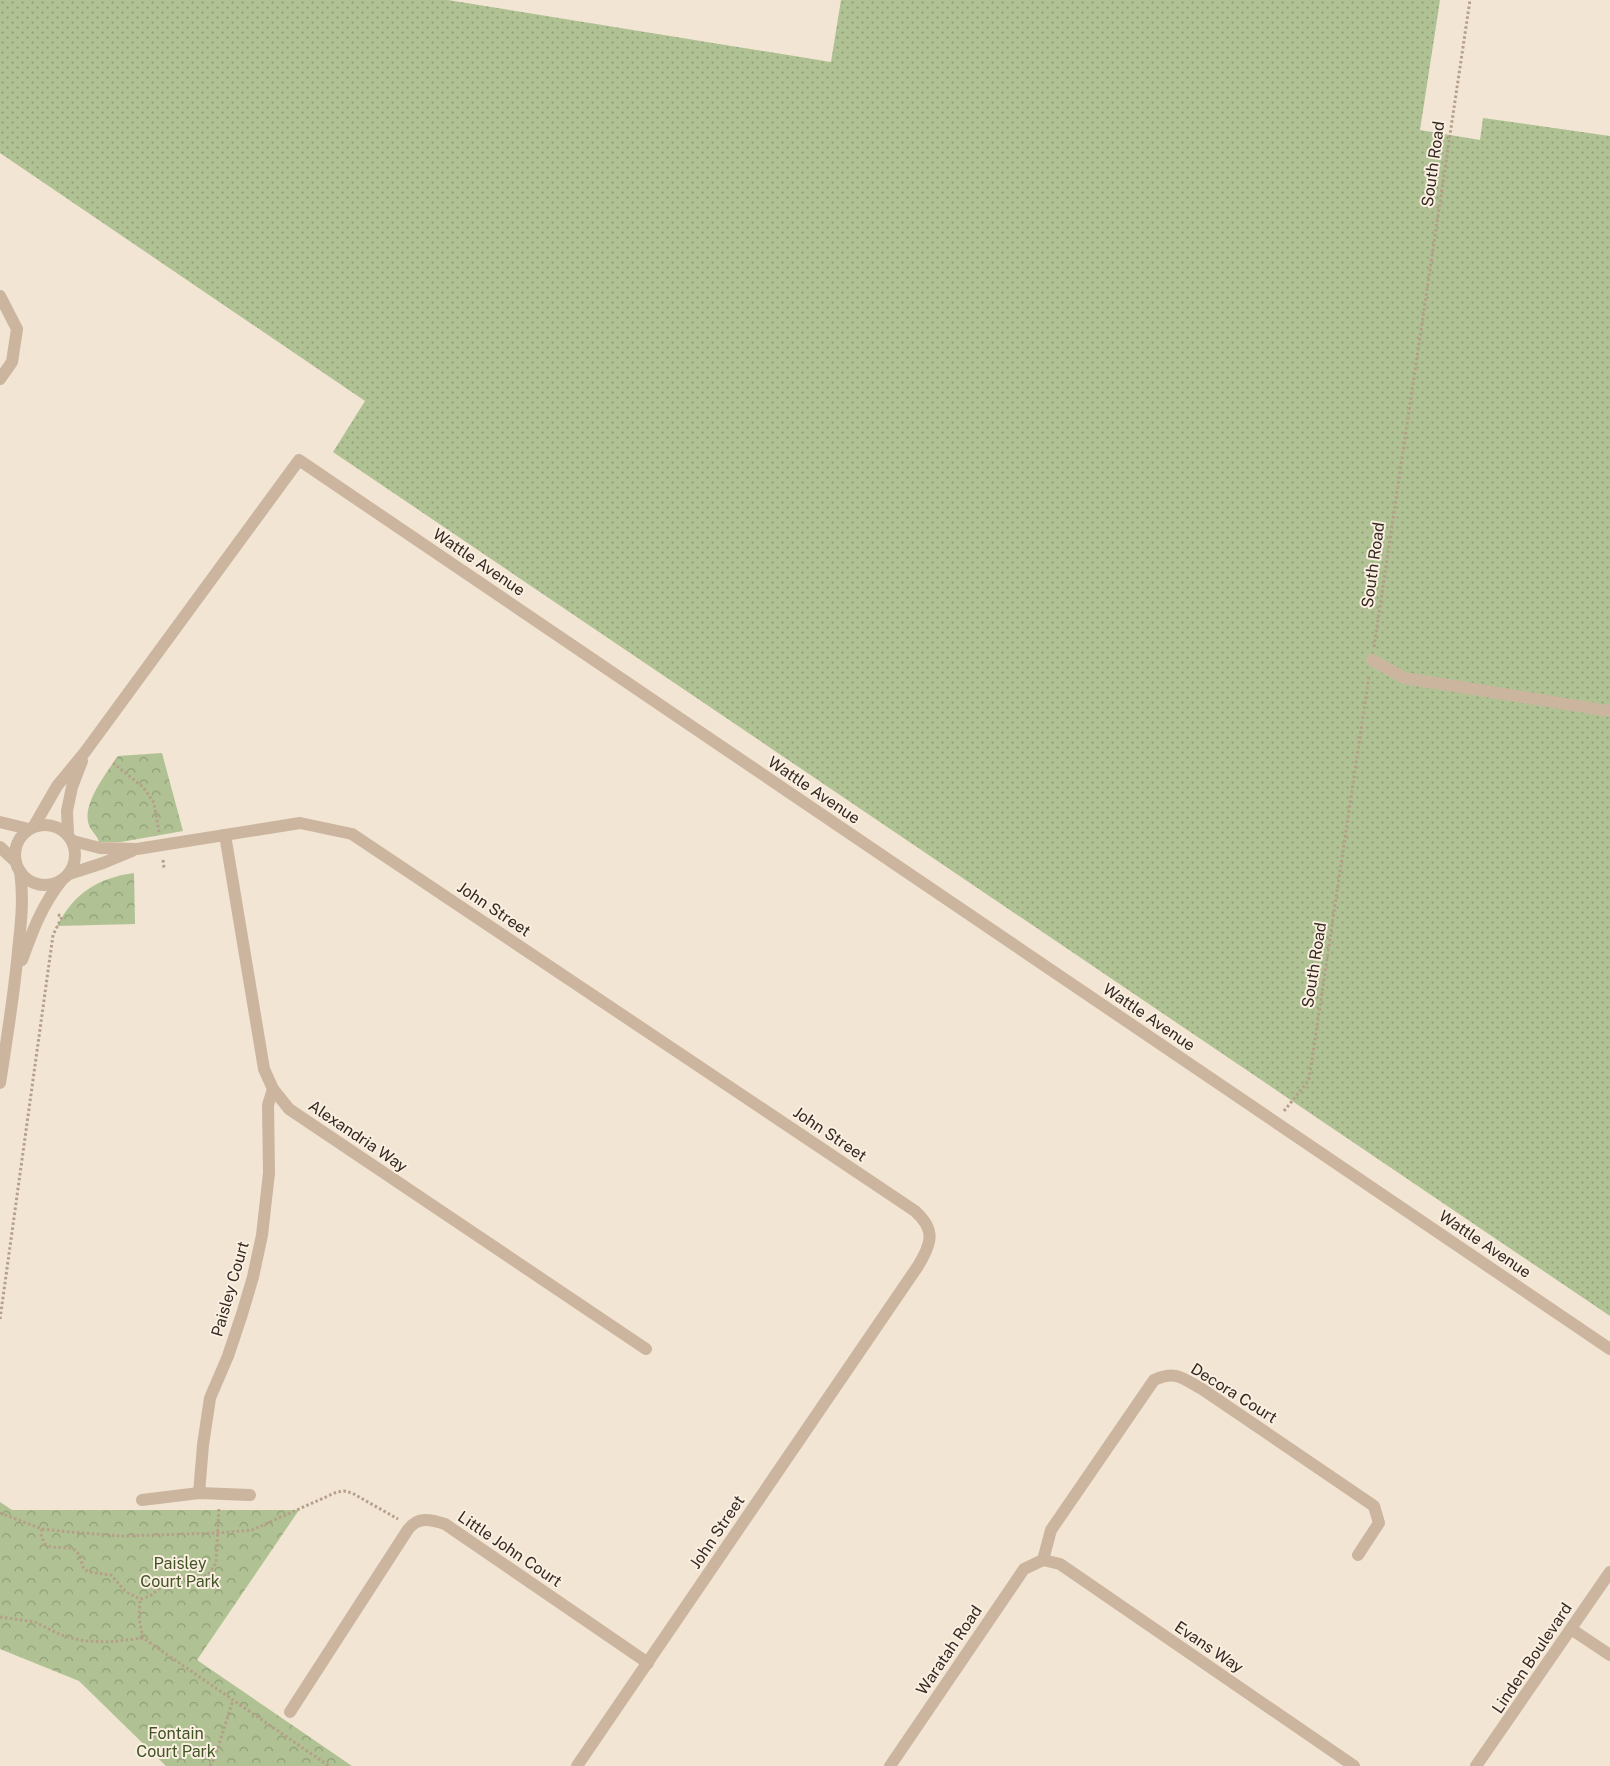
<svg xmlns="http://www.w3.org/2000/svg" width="1610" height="1766" font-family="'Public Sans',sans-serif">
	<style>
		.grass { fill: url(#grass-dots) }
		.park { fill: url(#park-crowns) }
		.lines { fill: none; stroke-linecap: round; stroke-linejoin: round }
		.path { stroke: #b69f8a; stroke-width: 3; stroke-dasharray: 2.5 2.5; stroke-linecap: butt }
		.minor { stroke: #cbb59f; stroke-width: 12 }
		.labels { text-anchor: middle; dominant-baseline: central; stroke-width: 4; stroke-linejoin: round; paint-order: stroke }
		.street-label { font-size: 16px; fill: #342923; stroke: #faefe0 }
		.park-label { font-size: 16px; fill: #415425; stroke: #faefe0 }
	</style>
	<defs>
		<pattern id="grass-dots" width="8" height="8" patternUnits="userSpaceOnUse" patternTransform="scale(1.25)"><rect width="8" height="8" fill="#b0c293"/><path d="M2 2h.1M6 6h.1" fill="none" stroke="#909e78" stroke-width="1.8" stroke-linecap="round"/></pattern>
		<pattern id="park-crowns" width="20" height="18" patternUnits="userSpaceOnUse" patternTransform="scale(1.25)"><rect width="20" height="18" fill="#b0c293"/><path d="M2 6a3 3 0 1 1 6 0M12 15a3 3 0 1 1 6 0" fill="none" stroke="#909e78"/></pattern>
	</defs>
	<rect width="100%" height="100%" fill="#f2e5d4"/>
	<path class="grass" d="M0 0H448L831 62 841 0H1440L1420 130 1480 140 1483 118 1610 136V1316L333 452 365 401 0 153Z"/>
	<g class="park">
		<path d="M162 753 183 831 121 842H99C97 835 91 831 89 825 81 805 107 772 118 756Z"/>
		<path d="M134 873 135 924 57 926C74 893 98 878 134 873Z"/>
		<path d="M0 1502 12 1510H299L197 1660 352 1766H166L79 1681 0 1649Z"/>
	</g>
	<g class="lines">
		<g class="path">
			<path d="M1374 647 1470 0"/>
			<path d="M113 763 143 787 154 803 159 832"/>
			<path d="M163 860 164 868"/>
			<path d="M1284 1111 1309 1080 1369 676"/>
			<path d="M0 1319 53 935 62 917 57 914"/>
			<path d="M0 1513 42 1529 70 1532 121 1536 218 1533 252 1530 337 1492 344 1491 352 1493 398 1519"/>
			<path d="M42 1529 41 1535 45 1544C55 1551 68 1544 76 1551 81 1556 81 1563 84 1569L89 1572 111 1575 126 1592 140 1599"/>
			<path d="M0 1617 35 1622 61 1635 84 1641 109 1642 143 1638 329 1766"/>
			<path d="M143 1638 139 1618 140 1599 150 1596 172 1579 198 1578 208 1575 216 1563 219 1507"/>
			<path d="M210 1766 215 1757 233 1700"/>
		</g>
		<g class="minor">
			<path d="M0 296 17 329 12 362 0 379"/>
			<path d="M1372 660 1404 678 1610 711"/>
			<path d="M0 822 29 829"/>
			<circle cx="45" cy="855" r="30"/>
			<path d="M34 826 57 786 85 752 299 460 1610 1349"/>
			<path d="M68 834 67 811 72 787 82 761"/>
			<path d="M225 835 264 1069 273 1089 289 1109 646 1349"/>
			<path d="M73 841 100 848 137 849 300 823 352 834 915 1211C936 1230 932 1243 918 1266L577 1766"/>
			<path d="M0 847 16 862"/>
			<path d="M69 874 103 863 132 851"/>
			<path d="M22 960C33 930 42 905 62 880"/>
			<path d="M0 1083C7 1039 14 995 18 951 21 924 24 898 20 871"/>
			<path d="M199 1493 203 1445 210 1398 228 1356 242 1314 253 1277 262 1235 269 1173 268 1105 273 1089"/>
			<path d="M142 1500 199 1493 250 1495"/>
			<path d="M1043 1560 1051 1530 1154 1380C1176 1370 1182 1378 1202 1389L1374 1506 1379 1523 1358 1555"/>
			<path d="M1043 1560 1060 1564 1354 1766"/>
			<path d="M1571 1629 1610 1655"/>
			<path d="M290 1712 407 1531C417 1516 430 1519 445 1524L648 1663"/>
			<path d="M890 1766 1024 1569 1043 1560"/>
			<path d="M1476 1766 1610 1572"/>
		</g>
	</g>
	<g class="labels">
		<g class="street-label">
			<text transform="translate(1433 164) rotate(-82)">South Road</text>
			<text transform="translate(479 562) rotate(34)">Wattle Avenue</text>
			<text transform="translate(1373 565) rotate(-82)">South Road</text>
			<text transform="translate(814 790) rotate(34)">Wattle Avenue</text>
			<text transform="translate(494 909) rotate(34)">John Street</text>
			<text transform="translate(1314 965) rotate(-81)">South Road</text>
			<text transform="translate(1149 1017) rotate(34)">Wattle Avenue</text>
			<text transform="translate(830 1134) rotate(34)">John Street</text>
			<text transform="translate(358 1136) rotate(34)">Alexandria Way</text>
			<text transform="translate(1485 1244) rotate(34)">Wattle Avenue</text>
			<text transform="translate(230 1289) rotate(-74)">Paisley Court</text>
			<text transform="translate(1234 1393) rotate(32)">Decora Court</text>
			<text transform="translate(717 1532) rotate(-56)">John Street</text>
			<text transform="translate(510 1549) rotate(34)">Little John Court</text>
			<text transform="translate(1209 1647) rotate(34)">Evans Way</text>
			<text transform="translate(949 1650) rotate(-56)">Waratah Road</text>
			<text transform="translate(1532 1658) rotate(-56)">Linden Boulevard</text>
		</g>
		<g class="park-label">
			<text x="180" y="1563">Paisley<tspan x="180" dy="18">Court Park</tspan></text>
			<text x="176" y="1733">Fontain<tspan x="176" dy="18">Court Park</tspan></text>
		</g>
	</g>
</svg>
